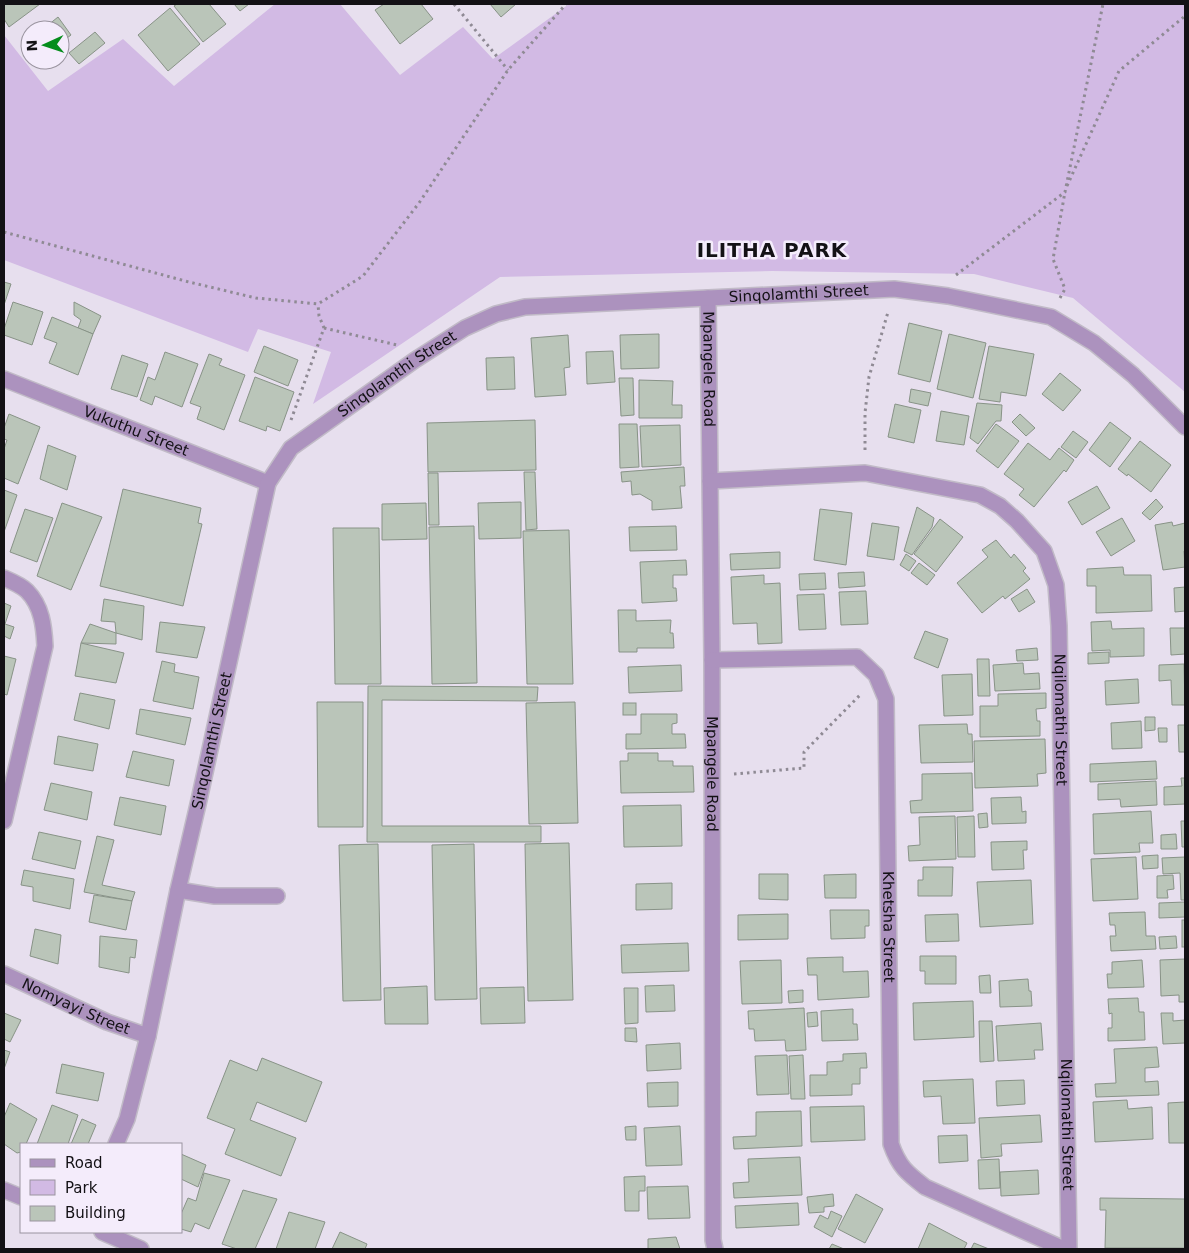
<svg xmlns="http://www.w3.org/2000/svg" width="1189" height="1253" font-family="'DejaVu Sans',sans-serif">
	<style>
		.green { fill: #d2bae4 }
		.building { fill: #bac5b9; stroke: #889387 }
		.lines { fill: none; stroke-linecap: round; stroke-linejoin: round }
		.minor-casing { stroke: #c1bac7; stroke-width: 18 }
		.path { stroke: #8f8a94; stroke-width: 3; stroke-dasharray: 2.5 4; stroke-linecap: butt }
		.minor { stroke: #ac92be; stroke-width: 15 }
		.labels { text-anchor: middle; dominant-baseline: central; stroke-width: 5; stroke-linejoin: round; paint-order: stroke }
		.street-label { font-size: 15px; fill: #131115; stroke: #f4ecfb }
		.district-label { font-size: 20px; font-weight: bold; letter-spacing: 1px; fill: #131115; stroke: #f4ecfb }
	</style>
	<rect width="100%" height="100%" fill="#e7dfee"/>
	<path class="green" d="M275 4H340L400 75 463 27 493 59 569 4H1185V392L1073 298 974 274 772 271 500 277 313 404 331 352 258 329 248 352 4 260V35L48 91 123 39 174 86Z"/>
	<g class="building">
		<path d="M4 4H40L9 27 4 19Z"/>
		<path d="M177 4H209L226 24 203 42 174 6Z"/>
		<path d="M234 4H249L240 11Z"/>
		<path d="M384 4H421L433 19 400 44 375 10Z"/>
		<path d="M490 4H516L501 17Z"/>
		<path d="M170 8 200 44 168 71 138 35Z"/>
		<path d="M58 17 71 35 63 41 67 46 60 51V30H42Z"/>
		<path d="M95 32 105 43 79 64 69 53Z"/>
		<path d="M30 39V53L23 45Z"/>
		<path d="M35 60H49L40 66Z"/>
		<path d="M4 282 11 284 4 305Z"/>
		<path d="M13 302 43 312 32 345 4 335V329Z"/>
		<path d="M74 302 101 316 93 334 78 328 81 320 74 315Z"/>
		<path d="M52 317 93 334 78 375 49 363 57 343 44 338Z"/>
		<path d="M909 323 942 331 930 382 898 374Z"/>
		<path d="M659 334V368L621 369 620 335Z"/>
		<path d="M949 334 986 343 973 398 937 389Z"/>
		<path d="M568 335 570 367 564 368 566 395 535 397 531 338Z"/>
		<path d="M264 346 298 360 288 386 254 372Z"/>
		<path d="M989 346 1034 354 1026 396 1001 392 1000 402 979 399Z"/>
		<path d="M613 351 615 382 587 384 586 352Z"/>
		<path d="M165 352 198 364 182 407 155 396 152 405 140 400 148 377 155 380Z"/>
		<path d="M209 354 222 359 219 365 245 375 224 430 197 419 201 407 190 403Z"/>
		<path d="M122 355 148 364 137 397 111 389Z"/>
		<path d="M514 357 515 389 487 390 486 358Z"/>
		<path d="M1060 373 1081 390 1063 411 1042 394Z"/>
		<path d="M255 377 294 392 280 431 267 426 266 431 239 421Z"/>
		<path d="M619 378H633L634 415 621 416Z"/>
		<path d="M639 380 673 381 672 405H682V418H639Z"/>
		<path d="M911 389 931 393 928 406 909 402Z"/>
		<path d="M977 403 1002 405 1001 421H996L978 444 970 438Z"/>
		<path d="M895 404 921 410 914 443 888 437Z"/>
		<path d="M941 411 969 416 964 445 936 441Z"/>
		<path d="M9 414 40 427 18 484 4 478V449L7 440 4 439V428Z"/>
		<path d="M1020 414 1035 428 1026 436 1012 422Z"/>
		<path d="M535 420 536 470 428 472 427 423Z"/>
		<path d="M1110 422 1131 438 1110 467 1089 450Z"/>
		<path d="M619 424H637L639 467 620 468Z"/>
		<path d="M996 424 1019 441 998 468 976 451Z"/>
		<path d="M680 425 681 465 642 467 640 426Z"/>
		<path d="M1073 431 1088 442 1076 458 1061 447Z"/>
		<path d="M1140 441 1171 465 1151 492 1128 474 1127 476 1118 469Z"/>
		<path d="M1028 443 1050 460 1059 448 1074 460 1066 472 1064 470 1034 507 1019 495 1024 489 1004 474Z"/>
		<path d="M48 445 76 456 67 490 40 479Z"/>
		<path d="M684 467 685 486H680L682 508 652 510V501L640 494 632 495 631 481 622 482 621 472Z"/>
		<path d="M524 472H535L537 529 526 530Z"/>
		<path d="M428 473H438L439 525H429Z"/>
		<path d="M1097 486 1110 508 1082 525 1068 502Z"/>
		<path d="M123 489 201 508 198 523 202 524 183 606 100 586Z"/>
		<path d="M4 490 17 495 4 532Z"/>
		<path d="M1156 499 1163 507 1150 520 1142 513Z"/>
		<path d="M521 502V538L479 539 478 503Z"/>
		<path d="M62 503 102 517 71 590 37 576Z"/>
		<path d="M426 503 427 539 382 540V504Z"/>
		<path d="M917 507 934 518 932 527 912 555 904 551Z"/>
		<path d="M25 509 53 518 37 562 10 552Z"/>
		<path d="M820 509 852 513 846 565 814 560Z"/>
		<path d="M1122 518 1135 541 1111 556 1096 532Z"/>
		<path d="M940 519 963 537 936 572 914 554Z"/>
		<path d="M1172 522 1173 526 1185 523V551H1184L1185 567 1163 570 1155 525Z"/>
		<path d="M872 523 899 527 894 560 867 556Z"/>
		<path d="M474 526 477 683 432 684 429 527Z"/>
		<path d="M676 526 677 550 630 551 629 527Z"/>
		<path d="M333 528H379L381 684H335Z"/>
		<path d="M569 530 573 684H527L523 531Z"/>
		<path d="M996 540 1011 558 1014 554 1026 568 1023 571 1030 579 1005 599 1003 596 982 613 957 583 988 557 982 550Z"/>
		<path d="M780 552V568L731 570 730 554Z"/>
		<path d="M906 554 916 561 909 571 900 565Z"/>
		<path d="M686 560 687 575H673V588H676L677 601 642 603 640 562Z"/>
		<path d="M919 563 935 575 927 585 911 573Z"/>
		<path d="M1123 567 1124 575H1151L1152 611 1096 613V586H1087V569Z"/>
		<path d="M864 572 865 586 839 588 838 573Z"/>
		<path d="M825 573 826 589 800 590 799 574Z"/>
		<path d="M764 575V584L780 583 782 643 758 644 757 623 733 624 731 577Z"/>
		<path d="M1185 587V611L1175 612 1174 588Z"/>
		<path d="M1027 589 1035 602 1019 612 1011 599Z"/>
		<path d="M866 591 868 624 841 625 839 592Z"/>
		<path d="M824 594 826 629 799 630 797 595Z"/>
		<path d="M104 599 144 606 142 640 116 633 115 622 101 621Z"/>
		<path d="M4 603 11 606 5 624 14 627 10 639 4 636Z"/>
		<path d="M618 610H636V621L671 620 670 633H673L674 648H637V652H619Z"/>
		<path d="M1111 621 1112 629 1144 628V656L1110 657V650L1092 651 1091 622Z"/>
		<path d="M160 622 205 627 197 658 156 652Z"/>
		<path d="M90 624 116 633V644L81 643Z"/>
		<path d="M1170 628H1185V654L1171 655Z"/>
		<path d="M925 631 948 639 938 668 914 658Z"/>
		<path d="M81 643 124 653 116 683 75 676Z"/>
		<path d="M1037 648 1038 660 1017 661 1016 650Z"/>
		<path d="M1109 652V663L1088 664V653Z"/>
		<path d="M4 656 16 659 7 695 4 694Z"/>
		<path d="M977 659H989L990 696H978Z"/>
		<path d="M162 661 175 664 174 672 199 677 193 709 153 701Z"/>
		<path d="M1023 663 1024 674 1039 673 1040 689 995 691 993 665Z"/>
		<path d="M1184 664 1185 705H1172L1171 680 1159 681V665Z"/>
		<path d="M681 665 682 691 629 693 628 667Z"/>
		<path d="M972 674 973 715 944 716 942 675Z"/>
		<path d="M1138 679 1139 703 1106 705 1105 681Z"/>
		<path d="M368 686 538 687 537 701 382 700V826H541V842H367Z"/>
		<path d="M80 693 115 700 109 729 74 720Z"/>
		<path d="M1046 693V708L1036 709 1037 721H1040V736L980 737V706H998V694Z"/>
		<path d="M317 702H363V827H318Z"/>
		<path d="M575 702 578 823 529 824 526 703Z"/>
		<rect x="623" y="703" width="13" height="12"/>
		<path d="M140 709 191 718 185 745 136 734Z"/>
		<path d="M641 714H677V723L672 724V734H685L686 748 626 749V734H641Z"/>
		<path d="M1145 717H1155V730L1145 731Z"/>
		<path d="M1141 721 1142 748 1112 749 1111 723Z"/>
		<path d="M967 724 968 734H972L973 762 921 763 919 725Z"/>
		<path d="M1178 725H1185V752H1179Z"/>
		<path d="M1158 728H1167V742H1159Z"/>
		<path d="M58 736 98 744 93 771 54 764Z"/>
		<path d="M1045 739 1046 773 1037 774 1038 786 975 788 974 741Z"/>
		<path d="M133 751 174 760 169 786 126 777Z"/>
		<path d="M628 753H658V761H673V766H693L694 792 621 793 620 761H628Z"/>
		<path d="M1156 761 1157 779 1090 782V764Z"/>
		<path d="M972 773 973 811 911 813 910 801 922 800V774Z"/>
		<path d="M1181 778H1185V804L1164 805V787L1182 786Z"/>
		<path d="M1156 781 1157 805 1121 807 1120 799 1098 800V784Z"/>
		<path d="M51 783 92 792 87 820 44 810Z"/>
		<path d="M120 797 166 806 161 835 114 825Z"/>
		<path d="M1021 797 1022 812 1026 811V823L992 824 991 798Z"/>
		<path d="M681 805 682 846 624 847 623 806Z"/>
		<path d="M1151 811 1153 843H1139L1140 852 1094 854 1093 814Z"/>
		<path d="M987 813 988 827 979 828 978 814Z"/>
		<path d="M955 816 956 859 909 861 908 846 920 845 919 817Z"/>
		<path d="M974 816 975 857H958L957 817Z"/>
		<path d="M1181 821H1185V847H1182Z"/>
		<path d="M39 832 81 841 75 869 32 859Z"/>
		<path d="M1176 834 1177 849H1161V835Z"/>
		<path d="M97 836 114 840 102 885 135 892 132 901 84 892Z"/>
		<path d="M1027 841V850H1023L1024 869 992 870 991 842Z"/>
		<path d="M569 843 573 1000 528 1001 525 844Z"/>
		<path d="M378 844 381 1000 343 1001 339 845Z"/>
		<path d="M474 844 477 999 435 1000 432 845Z"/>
		<path d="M1158 855V868L1143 869 1142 856Z"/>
		<path d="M1136 857 1138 899 1093 901 1091 859Z"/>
		<path d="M1185 857V900H1181L1180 873 1163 874 1162 858Z"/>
		<path d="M923 867H953L952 896H918V880H923Z"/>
		<path d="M24 870 74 879 70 909 33 901V887L21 885Z"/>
		<path d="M759 874H788V900L759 899Z"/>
		<path d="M856 874V898H825L824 875Z"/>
		<path d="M1173 875 1174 889 1167 890 1168 898H1157V876Z"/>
		<path d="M1031 880 1033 924 980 927 977 882Z"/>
		<path d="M672 883V909L636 910V884Z"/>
		<path d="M94 895 132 901 126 930 89 922Z"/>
		<path d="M1185 902V917L1159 918V903Z"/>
		<path d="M830 910H869V926H865V938L831 939Z"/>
		<path d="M1145 912 1146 936H1155L1156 949 1111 951 1110 936H1116L1115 925H1110L1109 913Z"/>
		<path d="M788 914V939L738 940V915Z"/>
		<path d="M958 914 959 941 926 942 925 915Z"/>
		<rect x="1182" y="920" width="3" height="27"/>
		<path d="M35 929 61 935 58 964 30 956Z"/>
		<path d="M100 936 137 940 135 958 130 957 129 973 99 967Z"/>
		<path d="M1176 936 1177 948 1160 949 1159 937Z"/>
		<path d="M688 943 689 971 622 973 621 945Z"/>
		<path d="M920 956H956V984H925V971H920Z"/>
		<path d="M843 957V972L868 971 869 997 818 1000 817 975H808L807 958Z"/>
		<path d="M1185 959V1002H1179V995L1161 996 1160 960Z"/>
		<path d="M781 960 782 1003 742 1004 740 961Z"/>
		<path d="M1142 960 1144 987 1108 988 1107 974H1112V962Z"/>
		<path d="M990 975 991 993H980L979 976Z"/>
		<path d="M1028 979 1029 991H1031L1032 1006 1000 1007 999 981Z"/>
		<path d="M674 985 675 1011 646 1012 645 986Z"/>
		<path d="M427 986 428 1024H385L384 988Z"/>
		<path d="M524 987 525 1023 481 1024 480 988Z"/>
		<path d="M624 988H638V1023L625 1024Z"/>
		<path d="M803 990V1002L789 1003 788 991Z"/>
		<path d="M1138 998 1139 1012H1144L1145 1040 1108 1041V1028H1112V1013L1109 1014 1108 999Z"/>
		<path d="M973 1001 974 1037 914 1040 913 1003Z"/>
		<path d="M804 1008 806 1050 786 1051 785 1040 755 1041 754 1029H749L748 1011Z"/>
		<path d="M853 1009V1024H857L858 1040 822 1041 821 1011Z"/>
		<path d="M817 1012 818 1026 808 1027 807 1013Z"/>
		<path d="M4 1013 21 1020 10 1042 4 1039Z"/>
		<path d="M1161 1013H1173V1021L1185 1020V1043L1163 1044Z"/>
		<path d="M979 1021H992L994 1061 980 1062Z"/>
		<path d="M1041 1023 1043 1050H1034L1035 1059 998 1061 996 1026Z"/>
		<path d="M625 1028H636L637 1042 625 1041Z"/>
		<path d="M680 1043 681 1069 647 1071 646 1045Z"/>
		<path d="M1157 1047 1159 1067 1145 1068V1082L1158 1081 1159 1095 1096 1097 1095 1084 1116 1083 1114 1049Z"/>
		<path d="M4 1050 10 1052 4 1069Z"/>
		<path d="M866 1053 867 1068H860V1084H852V1095L810 1096V1075H827V1062L843 1061V1054Z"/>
		<path d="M787 1055 789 1094 757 1095 755 1056Z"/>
		<path d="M803 1055 805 1099H791L789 1056Z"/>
		<path d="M262 1058 322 1082 306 1122 257 1102 250 1120 296 1138 281 1176 225 1154 235 1129 207 1118 230 1060 257 1071Z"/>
		<path d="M62 1064 104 1073 98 1101 56 1093Z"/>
		<path d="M973 1079 975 1123 943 1124 941 1096 924 1097 923 1081Z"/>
		<path d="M1024 1080 1025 1104 997 1106 996 1081Z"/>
		<path d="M678 1082V1106L648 1107 647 1083Z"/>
		<path d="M1127 1100 1128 1109 1152 1107 1153 1139 1095 1142 1093 1102Z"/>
		<path d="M1185 1102V1143H1169L1168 1103Z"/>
		<path d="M10 1103 37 1119 26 1144H21V1152L17 1153 4 1144V1117Z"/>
		<path d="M52 1105 78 1115 68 1144H37Z"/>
		<path d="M864 1106 865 1140 811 1142 810 1107Z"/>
		<path d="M801 1111 802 1146 734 1149 733 1137 756 1136V1112Z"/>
		<path d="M1040 1115 1042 1142 1001 1144 1002 1156 981 1158 979 1118Z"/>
		<path d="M82 1119 96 1125 88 1144H71Z"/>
		<path d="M636 1126V1140H626L625 1127Z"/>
		<path d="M680 1126 682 1165 646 1166 644 1128Z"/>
		<path d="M967 1135 968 1161 939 1163 938 1136Z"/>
		<path d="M181 1154 206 1165 198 1187 181 1179Z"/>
		<path d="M800 1157 802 1195 734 1198 733 1183 749 1182 748 1159Z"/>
		<path d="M999 1159 1000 1188 979 1189 978 1160Z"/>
		<path d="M1038 1170 1039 1194 1001 1196 1000 1172Z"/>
		<path d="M204 1173 230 1180 209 1229 195 1223 191 1232 181 1229V1214L188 1198 196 1201Z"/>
		<path d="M645 1176V1191H639V1211H625L624 1177Z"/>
		<path d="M688 1186 690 1218 648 1219 647 1187Z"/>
		<path d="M243 1190 277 1199 255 1249H237L222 1244Z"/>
		<path d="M833 1194 834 1206 824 1207V1212L809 1213 807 1197Z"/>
		<path d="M856 1194 883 1209 865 1243 838 1229Z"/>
		<path d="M1100 1198 1185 1199V1248H1105L1106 1210H1100Z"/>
		<path d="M798 1203 799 1225 736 1228 735 1206Z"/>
		<path d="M831 1211 842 1216 832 1237 814 1227 820 1215 828 1219Z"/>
		<path d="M289 1212 325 1222 315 1249H276Z"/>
		<path d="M929 1223 967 1243 964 1249H918Z"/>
		<path d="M340 1232 367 1244 365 1249H332Z"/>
		<path d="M676 1237 680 1249H648V1239Z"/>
		<path d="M974 1243 989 1249H971Z"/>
		<path d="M832 1244 844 1249H829Z"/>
	</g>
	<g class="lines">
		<defs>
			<g id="minor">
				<path id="s1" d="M708 298 712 660 713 1240 715 1249"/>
				<path id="s2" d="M4 379 268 483"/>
				<path id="s3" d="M710 481 865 473 980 495 1000 506 1017 521 1044 551 1056 585 1059 626 1069 1249"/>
				<path d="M4 578C11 581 22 586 27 591 42 606 44 627 45 646L4 821"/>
				<path id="s4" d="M712 660 857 657 876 675 886 699 891 1144C899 1167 907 1173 925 1187L1064 1249"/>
				<path d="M178 890 215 896H277"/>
				<path id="s5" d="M4 974 107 1022 148 1036"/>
				<path id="s6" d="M116 1144 127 1119 148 1036 178 890 199 800 268 483 291 448 415 360 465 328 496 314 525 307 894 289 948 296 1051 317 1094 343 1133 375 1185 427"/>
				<path d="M4 1190 21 1197"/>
				<path d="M102 1232 141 1249"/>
			</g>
		</defs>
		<use href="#minor" class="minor-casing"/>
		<g class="path">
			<path d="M454 4 508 70"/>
			<path d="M1067 186 1119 71 1185 16"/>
			<path d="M4 232 189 282 256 298 318 304 363 276 419 203 508 70 566 4"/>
			<path d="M956 275 1065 192 1103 4"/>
			<path d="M1060 298 1065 289 1053 259 1065 192"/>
			<path d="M324 328 397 345"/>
			<path d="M291 420 324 328 319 316 318 304"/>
			<path d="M865 450V413L869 377 888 312"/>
			<path d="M734 774 804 768V752L860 695"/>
		</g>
		<use href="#minor" class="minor"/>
	</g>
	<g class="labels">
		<g class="street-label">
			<text stroke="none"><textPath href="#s6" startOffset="1270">Sinqolamthi Street</textPath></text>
			<text stroke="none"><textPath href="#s1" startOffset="71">Mpangele Road</textPath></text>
			<text stroke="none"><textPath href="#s6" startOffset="850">Sinqolamthi Street</textPath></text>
			<text stroke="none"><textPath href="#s2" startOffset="142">Vukuthu Street</textPath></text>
			<text stroke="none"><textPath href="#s3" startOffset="529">Nqilomathi Street</textPath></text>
			<text stroke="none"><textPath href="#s6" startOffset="415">Sinqolamthi Street</textPath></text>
			<text stroke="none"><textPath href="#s1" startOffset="476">Mpangele Road</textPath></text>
			<text stroke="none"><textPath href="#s4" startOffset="425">Khetsha Street</textPath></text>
			<text stroke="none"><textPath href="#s5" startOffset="79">Nomyayi Street</textPath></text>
			<text stroke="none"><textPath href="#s3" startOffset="934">Nqilomathi Street</textPath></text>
		</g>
		<g class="district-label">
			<text x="772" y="250">ILITHA PARK</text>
		</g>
	</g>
	<rect width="1189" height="1253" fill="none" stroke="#131115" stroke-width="10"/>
	<rect x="20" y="1143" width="162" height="90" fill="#f4ecfb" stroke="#9a949f"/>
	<rect x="30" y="1159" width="25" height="8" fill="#ac92be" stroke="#9a949f"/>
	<text x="65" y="1168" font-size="15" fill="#131115">Road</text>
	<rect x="30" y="1180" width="25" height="15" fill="#d2bae4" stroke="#9a949f"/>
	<text x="65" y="1193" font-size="15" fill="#131115">Park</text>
	<rect x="30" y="1206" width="25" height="15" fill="#bac5b9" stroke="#9a949f"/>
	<text x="65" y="1218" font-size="15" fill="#131115">Building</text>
	<g transform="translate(45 45) rotate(267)"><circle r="24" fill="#f4ecfb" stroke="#9a949f"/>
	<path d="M0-4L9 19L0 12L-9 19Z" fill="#058d1c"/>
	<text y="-8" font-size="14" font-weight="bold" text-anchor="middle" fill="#131115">N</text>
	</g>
</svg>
